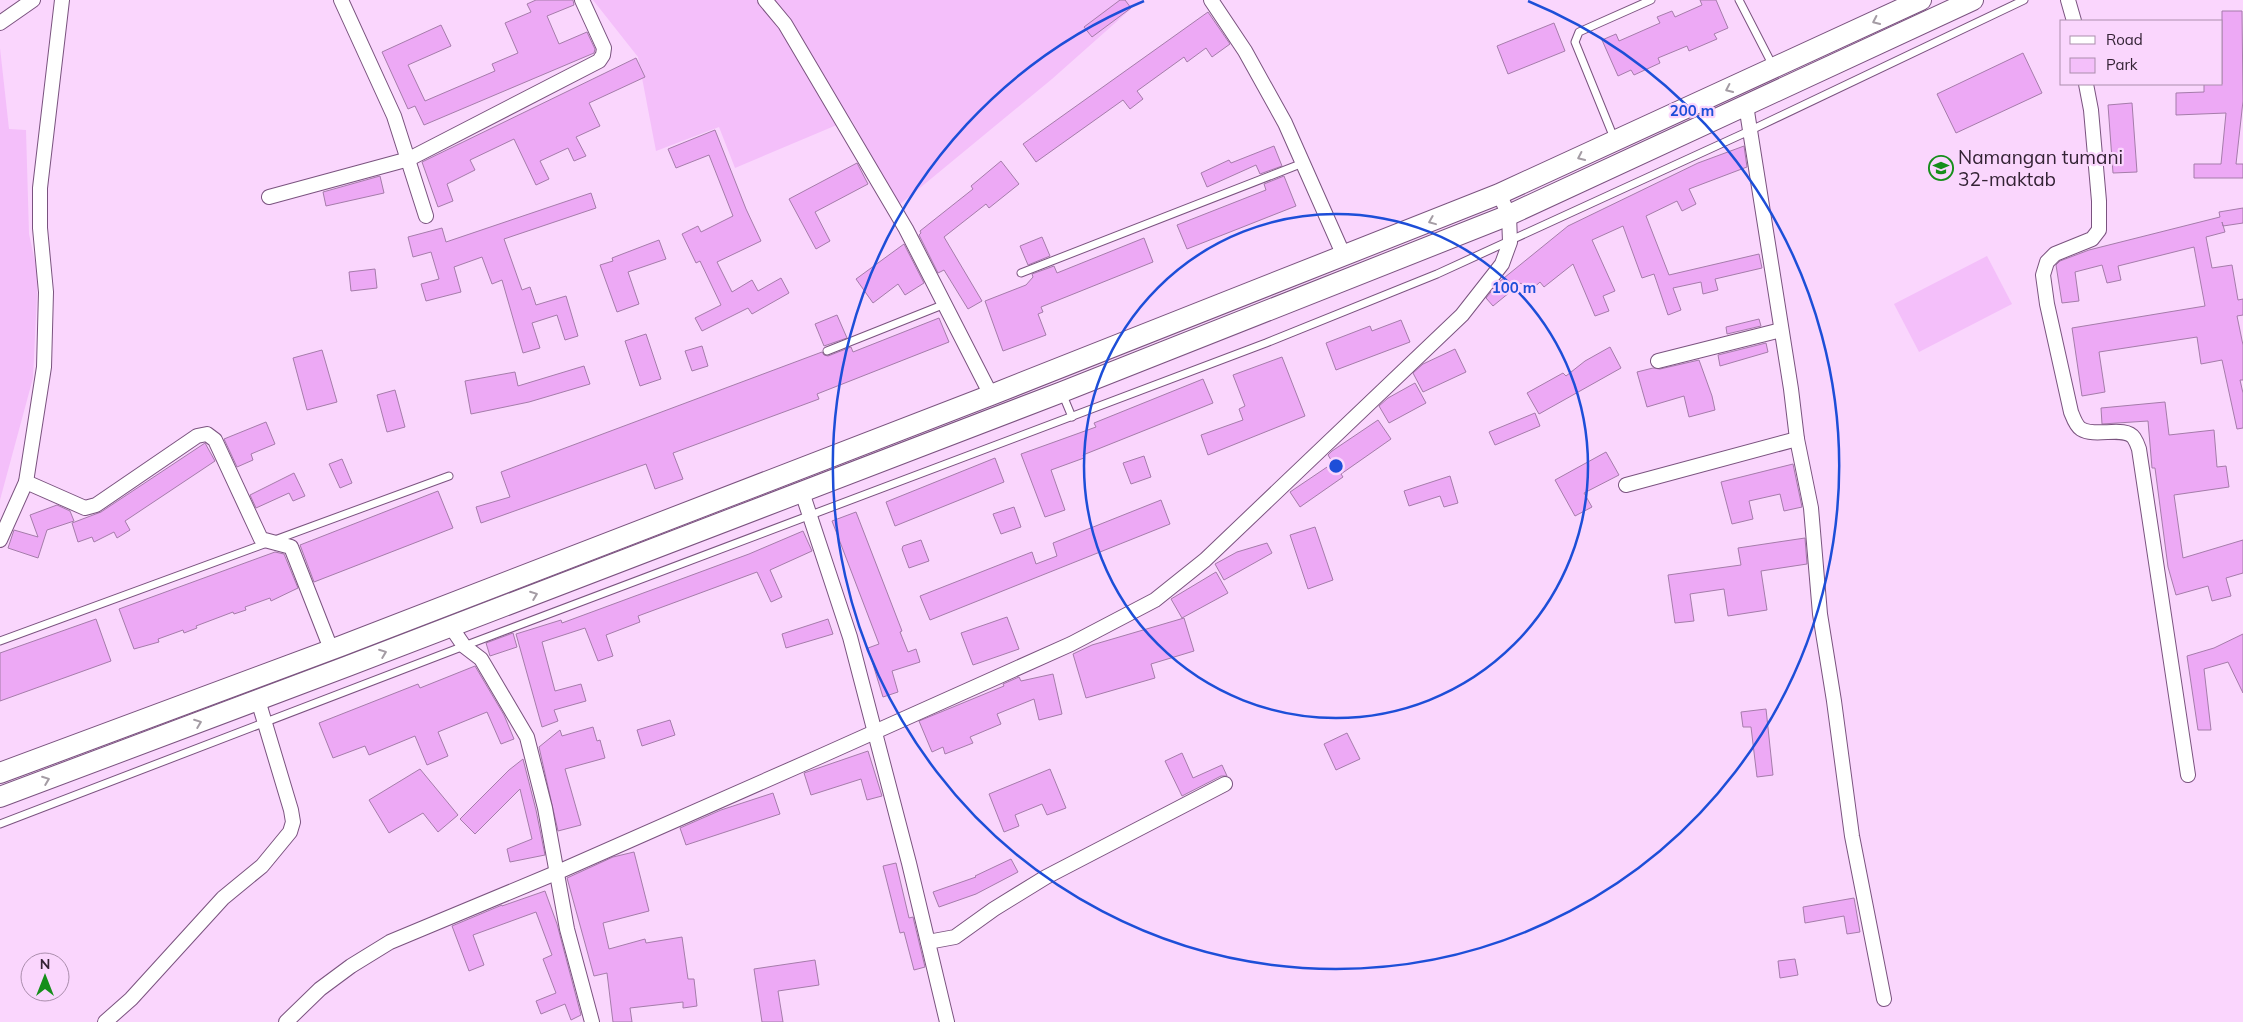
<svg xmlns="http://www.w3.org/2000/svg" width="2243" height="1022" font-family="Mulish,sans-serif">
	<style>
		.green { fill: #f4bffa }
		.building { fill: #eda9f5; stroke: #a57caa }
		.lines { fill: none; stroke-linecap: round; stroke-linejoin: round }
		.lane-casing { stroke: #7a537f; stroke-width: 9 }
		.street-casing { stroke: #7a537f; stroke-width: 16 }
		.secondary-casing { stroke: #7a537f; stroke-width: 22 }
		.lane { stroke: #fff; stroke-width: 7 }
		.street { stroke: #fff; stroke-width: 14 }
		.secondary { stroke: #fff; stroke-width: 20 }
		.oneway { stroke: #a49ca4 }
		.ring { fill: none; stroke: #1d4ed8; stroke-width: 2.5 }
		.labels { text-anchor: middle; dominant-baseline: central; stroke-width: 4.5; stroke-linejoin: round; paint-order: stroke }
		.poi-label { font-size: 19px; fill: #342335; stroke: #fad6fd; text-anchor: start }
		.centre { fill: #1d4ed8; stroke: #fad6fd; stroke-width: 2.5 }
		.ring-label { font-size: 15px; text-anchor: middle; font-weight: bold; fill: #1d4ed8; stroke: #fad6fd; stroke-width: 4.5; stroke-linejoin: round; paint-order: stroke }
	</style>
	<rect width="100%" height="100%" fill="#fad6fd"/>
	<g class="green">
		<path d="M593 0H1141L1052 79 898 206 851 119 735 168 719 127 656 151 638 57Z"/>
		<path d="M0 48 9 129 26 130 29 234 38 275 33 378 0 500Z"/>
		<path d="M1987 256 2012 304 1919 352 1894 304Z"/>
	</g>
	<g class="building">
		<path d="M536 0H573L574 5 547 16 559 44 587 32 595 49 594 53 424 125 415 106 408 109 382 52 441 25 451 46 408 65 425 101 495 71 492 64 518 53 505 23 531 12 527 4Z"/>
		<path d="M1120 0H1125L1131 8 1092 37 1084 27Z"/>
		<path d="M1700 0H1716L1728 28 1714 34 1717 39 1689 51 1687 46 1658 58 1660 63 1634 75 1631 70 1618 76 1602 40 1616 34 1619 41 1660 23 1657 17 1672 11 1675 17 1702 5Z"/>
		<path d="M2222 11H2242L2243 101 2236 164H2243V178H2194V164H2221L2226 113 2176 115V93L2204 92V84H2222Z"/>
		<path d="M1208 12 1230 44 1212 57 1206 48 1187 62 1184 57 1137 91 1143 99 1130 109 1123 100 1036 162 1023 144Z"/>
		<path d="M1554 23 1565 51 1508 74 1497 46Z"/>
		<path d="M2023 53 2042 93 1956 133 1937 94Z"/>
		<path d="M636 58 645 77 589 103 600 126 576 137 586 156 574 161 568 148 540 161 549 179 536 185 514 139 470 160 475 170 447 184 453 201 438 207 422 162Z"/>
		<path d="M2132 103 2137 172 2113 173 2108 105Z"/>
		<path d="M715 130 746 209 761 241 717 262 732 292 752 280 758 291 781 278 789 293 752 314 748 308 702 331 695 318 721 305 700 261 696 263 682 234 698 226 701 232 733 216 709 155 676 168 668 149Z"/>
		<path d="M1274 146 1282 166 1260 174 1256 165 1207 187 1201 173 1229 160 1231 163Z"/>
		<path d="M1744 146 1747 167 1689 189 1696 204 1682 211 1677 201 1646 216 1669 275 1759 254 1762 268 1715 279 1718 290 1703 294 1701 282 1673 288 1681 310 1668 315 1654 274 1642 278 1623 226 1592 240 1615 291 1603 296 1609 311 1595 316 1573 264 1544 287 1540 282 1529 292 1521 283 1493 306 1486 298 1499 282 1568 226 1698 163Z"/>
		<path d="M1001 161 1019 184 989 208 986 204 944 237 982 301 968 309 944 270 938 273 919 235 921 233 920 231 973 189 971 186Z"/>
		<path d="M857 163 868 184 815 212 830 241 816 249 789 199Z"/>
		<path d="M380 176 384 193 326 206 323 192Z"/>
		<path d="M1284 176 1296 206 1187 249 1177 225 1266 190 1264 184Z"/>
		<path d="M591 193 596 208 504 239 522 290 530 287 536 305 566 296 578 336 565 340 557 315 532 323 540 348 523 353 502 280 492 284 482 257 454 267 461 292 426 301 421 284 439 279 431 252 413 257 408 237 442 228 446 242Z"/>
		<path d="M2243 208V223L2223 226 2222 222 2225 232 2206 237 2212 268 2232 265 2238 300 2243 299V315L2237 316 2243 345V380H2240L2243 393V428L2237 429 2222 360 2201 364 2197 337 2099 352 2105 392 2082 396 2072 328 2205 306 2194 247 2118 266 2121 280 2107 283 2102 265 2075 272 2079 301 2062 303 2056 265 2060 261 2089 250 2220 217 2219 212Z"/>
		<path d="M1042 237 1050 256 1028 265 1020 246Z"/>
		<path d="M1144 238 1153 262 1041 307 1043 312 1038 314 1046 335 1003 351 985 301 1026 285 1033 277 1032 274 1054 266 1057 273Z"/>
		<path d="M659 240 666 259 628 272 639 304 617 312 600 265 613 261 612 258Z"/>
		<path d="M904 244 924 283 905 295 898 284 873 303 856 279Z"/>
		<path d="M375 269 377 288 351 291 349 272Z"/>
		<path d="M837 315 847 338 824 346 815 324Z"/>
		<path d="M939 318 949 342 817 394 819 399 673 453 683 479 655 489 646 464 481 523 476 507 510 497 501 472 822 352 824 355 828 356 851 347 853 352Z"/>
		<path d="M1759 319 1761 326 1727 334 1726 327Z"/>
		<path d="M1401 320 1410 342 1336 370 1326 343 1370 326 1372 331Z"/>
		<path d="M646 334 661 379 640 386 625 341Z"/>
		<path d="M1766 343 1768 352 1720 366 1718 355Z"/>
		<path d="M702 346 708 366 692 371 685 351Z"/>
		<path d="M1610 347 1621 368 1539 414 1527 393 1563 373 1566 376 1585 361Z"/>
		<path d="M1455 349 1466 372 1423 392 1413 373 1423 364Z"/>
		<path d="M322 350 337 402 307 410 293 358Z"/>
		<path d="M1282 357 1305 416 1208 455 1201 435 1243 420 1239 409 1245 406 1233 375Z"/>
		<path d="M1699 360 1712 396 1715 410 1689 417 1684 396 1647 407 1637 372 1653 368 1660 369Z"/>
		<path d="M584 366 590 384 529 402 471 414 465 381 515 372 518 386Z"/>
		<path d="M1203 379 1213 403 1083 455 1084 458 1051 470 1065 510 1045 517 1021 454 1096 427 1094 423Z"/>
		<path d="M1415 383 1426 403 1389 423 1379 406 1388 398Z"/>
		<path d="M395 390 405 427 387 432 377 395Z"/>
		<path d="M2165 402 2169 435 2214 430 2217 467 2226 466 2229 487 2174 495 2183 558 2243 540V573L2226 578 2231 596 2212 601 2208 586 2176 595 2168 567 2155 468H2152L2148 421 2102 424 2101 408Z"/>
		<path d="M1535 413 1540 426 1495 445 1489 432Z"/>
		<path d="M1378 420 1391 439 1341 474 1343 477 1300 507 1290 492 1333 463 1328 455 1332 451Z"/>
		<path d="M266 422 275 444 251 454 253 460 237 467 224 439Z"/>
		<path d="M205 443 215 461 125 521 130 530 117 538 114 532 94 542 92 537 78 542 72 523 101 512Z"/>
		<path d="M1606 452 1619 475 1584 493 1592 507 1575 516 1555 480Z"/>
		<path d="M1144 456 1151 477 1131 484 1123 463Z"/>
		<path d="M995 458 1004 482 895 526 886 502Z"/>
		<path d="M342 459 352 483 340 488 329 464Z"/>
		<path d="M1793 464 1802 507 1784 511 1780 494 1749 501 1753 519 1732 524 1721 482Z"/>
		<path d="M294 473 305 496 293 501 289 493 256 508 250 495Z"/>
		<path d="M1450 476 1458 503 1444 507 1440 496 1409 506 1404 491Z"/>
		<path d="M438 491 453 528 314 582 300 545Z"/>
		<path d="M1161 500 1170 524 930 620 920 596 1032 552 1036 564 1057 556 1053 543Z"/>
		<path d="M57 505 70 511 74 521 47 530 38 558 8 548 14 530 38 537 30 515Z"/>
		<path d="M1014 507 1021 527 1001 534 993 514Z"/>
		<path d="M856 512 902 631 900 632 908 652 916 649 920 662 892 671 898 692 883 697 868 648 879 644 832 521Z"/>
		<path d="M1315 527 1333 580 1308 589 1290 535Z"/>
		<path d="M803 531 812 551 770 570 782 597 771 602 757 572 638 616 640 622 606 635 613 656 598 661 585 628 542 642 555 691 581 684 586 701 554 710 558 721 542 727 516 634 561 620 562 623 749 554Z"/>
		<path d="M1805 538 1807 564 1761 571 1767 610 1728 616 1724 589 1690 594 1694 621 1675 623 1668 575 1741 565 1738 548Z"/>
		<path d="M921 540 929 561 909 568 902 549 903 546Z"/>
		<path d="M1267 543 1272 553 1224 580 1215 564 1237 552Z"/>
		<path d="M275 552 284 554 298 588 271 601 270 598 245 607 246 610 234 614 233 612 196 626 197 628 184 633 183 630 158 639 159 642 134 649 119 609Z"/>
		<path d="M1216 572 1228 593 1182 618 1171 599Z"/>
		<path d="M1007 617 1019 649 973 665 961 633Z"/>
		<path d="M1184 618 1194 651 1151 664 1155 678 1086 698 1073 654 1092 645Z"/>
		<path d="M96 619 111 661 0 701V653Z"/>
		<path d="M828 619 833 634 786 648 782 634Z"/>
		<path d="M513 633 517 647 490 656 486 643Z"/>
		<path d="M2243 634V693L2228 662 2204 669 2211 730H2198L2187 656 2214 648Z"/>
		<path d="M475 666 504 715 514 739 501 744 487 712 438 732 448 756 427 765 415 736 369 755 365 746 333 758 319 723 418 684 420 688Z"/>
		<path d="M1053 674 1062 714 1039 720 1034 699 997 714 1001 724 970 737 973 743 945 754 943 747 932 752 919 721 1004 686 1003 684 1019 677 1021 681Z"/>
		<path d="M1766 709 1773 775 1757 777 1751 727H1743L1741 712Z"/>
		<path d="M670 720 675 735 642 746 637 730Z"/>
		<path d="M593 727 597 741 600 740 605 758 565 769 581 825 558 831 539 747 560 730 562 736Z"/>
		<path d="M1347 733 1360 759 1336 770 1324 744Z"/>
		<path d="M868 751 882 796 867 800 861 779 811 795 804 773Z"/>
		<path d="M1182 753 1193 778 1222 765 1227 776H1221L1182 796 1165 761Z"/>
		<path d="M523 759 536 810 545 855 510 862 507 849 532 839 520 789 475 834 460 819 509 770Z"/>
		<path d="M420 769 458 815 438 832 423 813 389 833 369 800Z"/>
		<path d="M1050 769 1066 808 1047 815 1042 804 1015 815 1019 826 1004 832 989 794Z"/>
		<path d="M773 793 780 814 686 845 680 828 721 810Z"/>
		<path d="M634 852 649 911 603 923 609 949 645 939 646 943 682 937 688 979H694L697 1006 683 1008V1002L630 1008 632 1022H613L607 973 594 976 567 878 613 857Z"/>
		<path d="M1011 859 1018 872 976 894 939 907 933 892 976 877 975 876Z"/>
		<path d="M896 863 909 918 913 917 925 967 914 970 904 932 900 933 883 866Z"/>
		<path d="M545 891 557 924 581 1015 571 1020 565 1004 541 1014 536 1001 556 993 543 959 552 955 536 912 473 935 484 965 469 971 452 926 502 905V906Z"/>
		<path d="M1854 898 1860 932 1847 934 1844 916 1805 923 1803 907Z"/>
		<path d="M1795 959 1798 975 1780 978 1778 961Z"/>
		<path d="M815 960 819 985 778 991 783 1022H762L754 969Z"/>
	</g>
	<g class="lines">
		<defs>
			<g id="lane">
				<path d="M1739 0 1773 66"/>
				<path d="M1614 138 1575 42 1579 32 1651 0"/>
				<path d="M1021 273 1303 163"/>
				<path d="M827 351 945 304"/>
				<path d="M1062 393 1072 417"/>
				<path d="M0 641 449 476"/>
				<path d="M0 824 464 646 1266 343 1437 274 1749 131 2024 0"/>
			</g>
			<g id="street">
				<path d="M341 0 394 116 426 216"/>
				<path d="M765 0 785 24 906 229 991 395"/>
				<path d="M1211 0 1245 51 1285 123 1344 256"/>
				<path d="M2068 0 2074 21"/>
				<path d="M0 23 33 0"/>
				<path d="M2086 84 2091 110 2099 201V230L2092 239 2055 254 2047 262 2043 275 2047 304 2071 412C2073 417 2076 426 2081 429 2096 438 2125 425 2134 438 2136 441 2138 446 2139 449L2188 775"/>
				<path d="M1746 105 1791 389 1797 439 1811 508 1820 614 1834 701 1852 836 1884 999"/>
				<path d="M269 197 409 159 599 61 603 55 604 48 582 0"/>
				<path d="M1658 361 1781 330"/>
				<path d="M26 482 85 508 96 505 197 436 207 434 215 440 261 539 291 547 331 649"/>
				<path d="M1626 485 1797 439"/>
				<path d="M802 492 850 637 909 863 947 1022"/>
				<path d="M0 540 26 482 44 367 46 292 40 228V188L62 0"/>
				<path d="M451 627 464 646 481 659 527 737 545 808 567 929 592 1022"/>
				<path d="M928 942 955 937 994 909 1046 877 1225 784"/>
				<path d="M105 1022 131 999 223 898 262 866 290 832 293 822 291 810 258 700"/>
				<path d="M286 1022 320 989 351 966 390 942 558 872 821 756 1071 644 1155 600 1205 560 1462 315 1502 264 1510 242 1509 215 1499 194"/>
			</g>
			<g id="secondary">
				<path d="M0 773 341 646 991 395 1499 194 1921 0"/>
				<path d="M0 797 348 666 1062 392 1509 215 1973 0"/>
			</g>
		</defs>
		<use href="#lane" class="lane-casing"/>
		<use href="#street" class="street-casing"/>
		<use href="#secondary" class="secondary-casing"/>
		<use href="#lane" class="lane"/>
		<use href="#street" class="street"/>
		<use href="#secondary" class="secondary"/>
	</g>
	<defs><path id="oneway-chevron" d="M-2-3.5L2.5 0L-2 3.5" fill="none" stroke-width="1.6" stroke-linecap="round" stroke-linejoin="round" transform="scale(1.25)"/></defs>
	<g class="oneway">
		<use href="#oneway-chevron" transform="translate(1876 21) rotate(155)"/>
		<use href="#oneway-chevron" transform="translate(1729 89) rotate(155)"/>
		<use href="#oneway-chevron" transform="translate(1581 157) rotate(155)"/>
		<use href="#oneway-chevron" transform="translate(1432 221) rotate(158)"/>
		<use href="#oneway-chevron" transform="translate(534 595) rotate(-21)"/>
		<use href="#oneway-chevron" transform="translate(383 653) rotate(-21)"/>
		<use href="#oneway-chevron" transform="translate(198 723) rotate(-21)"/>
		<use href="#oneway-chevron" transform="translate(46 780) rotate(-21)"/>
	</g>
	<g class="ring">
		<circle cx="1336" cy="466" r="252"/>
		<path d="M1528 1A503 503 0 1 1 1144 1"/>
	</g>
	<defs>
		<symbol id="school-ring" viewBox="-11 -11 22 22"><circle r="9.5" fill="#fad6fd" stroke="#158e1a" stroke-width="1.5"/><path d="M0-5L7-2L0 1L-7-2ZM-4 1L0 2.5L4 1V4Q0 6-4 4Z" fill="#158e1a"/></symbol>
	</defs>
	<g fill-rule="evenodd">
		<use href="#school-ring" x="1927" y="154" width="28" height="28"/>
	</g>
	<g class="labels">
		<g class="poi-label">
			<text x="1958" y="157">Namangan tumani<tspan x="1958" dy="22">32-maktab</tspan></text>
		</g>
	</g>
	<circle cx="1336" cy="466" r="8" class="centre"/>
	<g class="ring-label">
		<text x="1692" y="116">200 m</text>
		<text x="1514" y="293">100 m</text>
	</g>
	<rect x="2060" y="20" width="162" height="65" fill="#fad6fd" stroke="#ab8ead"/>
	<rect x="2070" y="36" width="25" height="8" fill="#ffffff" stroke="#ab8ead"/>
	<text x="2106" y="45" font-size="15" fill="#342335">Road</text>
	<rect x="2070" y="58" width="25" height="15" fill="#f4bffa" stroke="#ab8ead"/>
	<text x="2106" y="70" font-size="15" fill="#342335">Park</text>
	<g transform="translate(45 977)"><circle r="24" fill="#fad6fd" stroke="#ab8ead"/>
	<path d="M0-4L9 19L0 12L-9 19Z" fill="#158e1a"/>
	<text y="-8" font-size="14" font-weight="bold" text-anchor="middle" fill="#342335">N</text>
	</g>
</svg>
